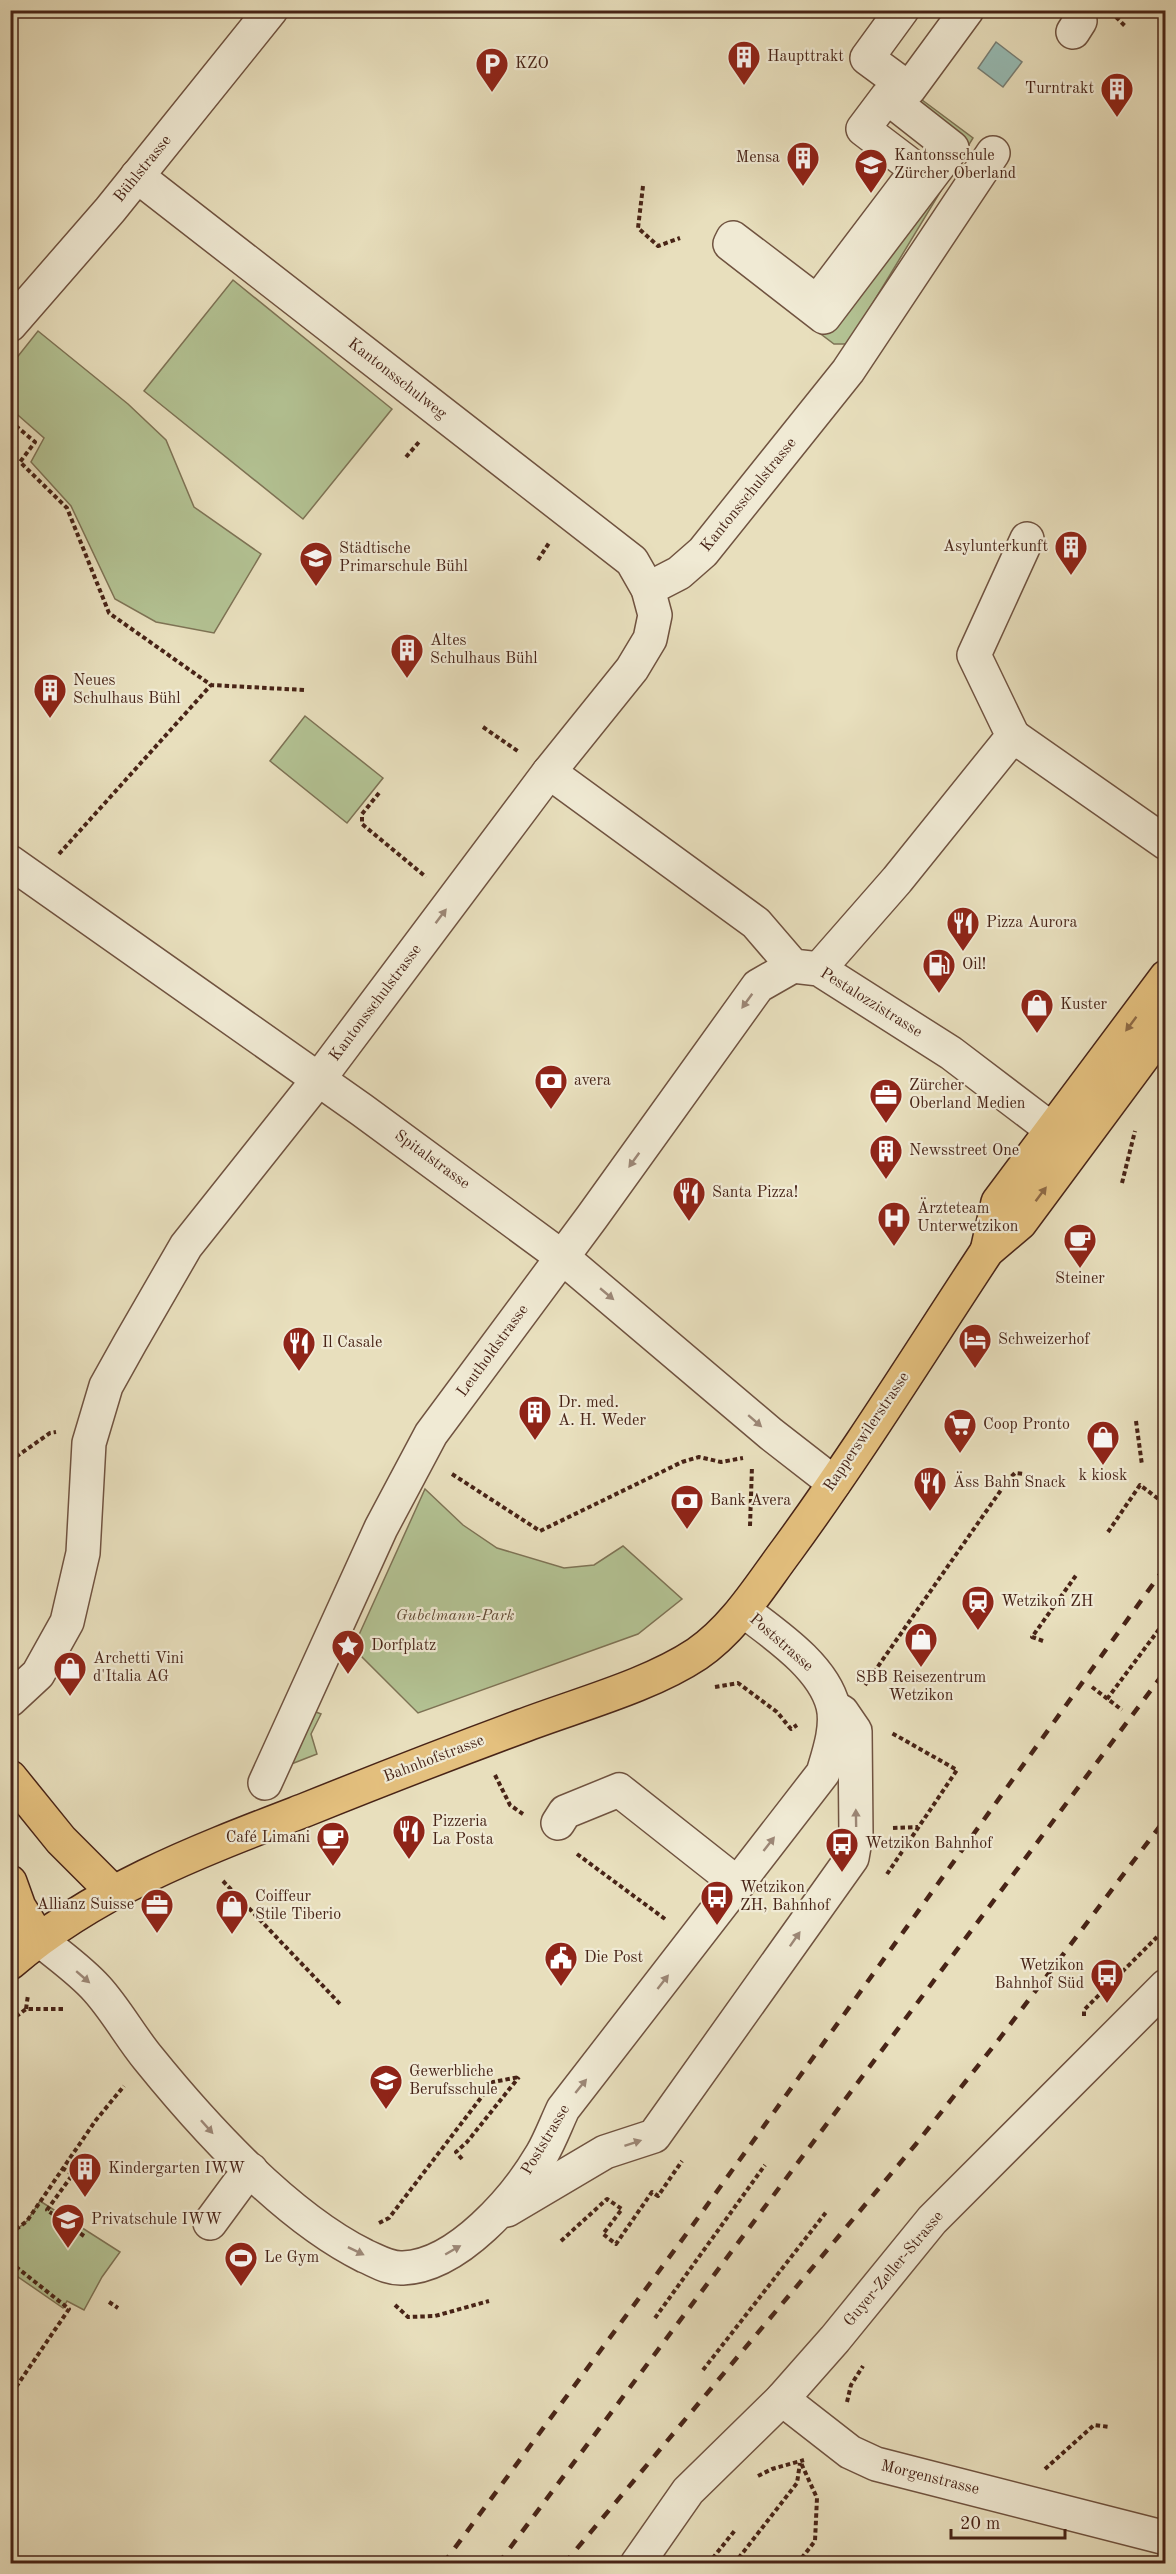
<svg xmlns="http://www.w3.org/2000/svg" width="1176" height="2574" font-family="'Old Standard TT',serif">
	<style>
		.green { fill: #b3c293; stroke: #7e7355; stroke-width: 1.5 }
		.water { fill: #97bcb5; stroke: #777f76; stroke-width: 1.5 }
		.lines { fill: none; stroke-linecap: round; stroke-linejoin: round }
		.minor-casing { stroke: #705340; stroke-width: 36 }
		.major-casing { stroke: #482417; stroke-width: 36 }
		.path { stroke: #482417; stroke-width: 4; stroke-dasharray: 4.5 3; stroke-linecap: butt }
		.minor { stroke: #f0ead4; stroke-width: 33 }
		.major { stroke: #e4c07e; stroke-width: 33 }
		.rail { stroke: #482417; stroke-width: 4.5; stroke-dasharray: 10 10; stroke-linecap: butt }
		.oneway { fill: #9c8776 }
		.oneway2 { fill: #8e6a45 }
		.labels { text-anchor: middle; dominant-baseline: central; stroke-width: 4.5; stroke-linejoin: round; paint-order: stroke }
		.poi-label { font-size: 16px; fill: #482417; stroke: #f0ead4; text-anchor: start }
		.street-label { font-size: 16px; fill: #482417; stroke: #f0ead4 }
		.park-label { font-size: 16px; font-style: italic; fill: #634c36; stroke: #f0ead4 }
	</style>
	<rect width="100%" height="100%" fill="#e8dfbd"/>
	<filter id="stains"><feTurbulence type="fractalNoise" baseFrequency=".00333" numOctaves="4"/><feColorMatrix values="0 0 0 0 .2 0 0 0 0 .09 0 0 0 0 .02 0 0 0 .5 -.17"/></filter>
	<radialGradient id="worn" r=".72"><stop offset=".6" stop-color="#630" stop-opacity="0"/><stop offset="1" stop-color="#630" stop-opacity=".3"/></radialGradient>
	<g class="green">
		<path d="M898 82 973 138 848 344H834L727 263 723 250 824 316 952 148Z"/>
		<path d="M233 280 392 409 303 519 144 391Z"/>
		<path d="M38 331 128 404 166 440 194 507 261 554 214 633 156 622 115 599 71 506 31 462 44 438 11 409V365Z"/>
		<path d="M305 716 383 778 347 823 270 761Z"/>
		<path d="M425 1489 463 1525 497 1548 564 1568 594 1565 623 1546 682 1599 638 1634 418 1713 353 1648Z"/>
		<path d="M311 1710 321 1714 311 1734 317 1754 281 1768Z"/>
		<path d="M40 2201 120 2252 102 2277 84 2310 67 2301 63 2308 11 2272V2234L27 2221Z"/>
	</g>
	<path class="water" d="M996 42 1022 62 1003 87 978 68Z"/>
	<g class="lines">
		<defs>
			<g id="minor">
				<path d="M902 10 867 58 909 89 967 10"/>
				<path d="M1073 32 1080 21"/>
				<path d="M887 97 952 148 824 317 730 244 733 238 817 302 917 170 863 129Z"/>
				<path d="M10 325 110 210 271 10"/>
				<path d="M648 589 679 573 703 552 848 371 993 153"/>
				<path d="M1013 736 1166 843"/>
				<path d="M549 772 756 923 793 966 819 969 951 1053 1051 1129"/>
				<path d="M10 862 362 1110 562 1257 771 1434 834 1483"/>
				<path d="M819 969 897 880 1013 736 974 655 1027 539"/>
				<path d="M10 1700 38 1674 67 1622 83 1553 89 1443 106 1386 130 1343 186 1246 318 1080 549 772 632 669 650 639 655 615 648 589 632 561 137 176"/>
				<path d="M265 1783 381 1528 431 1434 592 1217 758 986 793 966"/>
				<path d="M558 1823 565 1812 619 1790 738 1884"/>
				<path d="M39 1939C58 1955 80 1970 97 1989 116 2010 130 2036 148 2058 203 2126 286 2217 365 2256 377 2261 389 2269 403 2268 458 2266 516 2198 542 2154 550 2140 556 2124 563 2109L823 1773C829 1753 838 1727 833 1706 823 1666 774 1634 743 1610"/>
				<path d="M507 2210 605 2152 654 2136 852 1858 856 1835 855 1731 842 1712 835 1708"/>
				<path d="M210 2223 238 2185 251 2170"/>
				<path d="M782 2399 850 2452 876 2464 1166 2538"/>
				<path d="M637 2564 688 2491 782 2399 835 2339 932 2220 1166 1986"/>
			</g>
			<g id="major">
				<path d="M987 1251 998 1202 1166 977"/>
				<path d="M10 1777 61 1840 113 1892"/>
				<path d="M10 1882 19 1907 39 1939"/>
				<path d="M10 1963C96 1889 201 1850 305 1810 377 1781 449 1753 522 1726 577 1705 649 1686 697 1654 735 1628 760 1586 787 1550 858 1453 921 1351 987 1251L1020 1223 1166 1026"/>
			</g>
		</defs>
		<use href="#minor" class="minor-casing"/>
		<use href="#major" class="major-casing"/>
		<g class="path">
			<path d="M1116 17 1125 26"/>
			<path d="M643 186 638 228 658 246 680 238"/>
			<path d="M10 421 35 442 20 462 67 508 109 613 211 685 304 690"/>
			<path d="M406 457 419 442"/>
			<path d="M538 560 549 543"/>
			<path d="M483 727 519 752"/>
			<path d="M379 793 362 814V824L426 877"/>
			<path d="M59 854 211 685"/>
			<path d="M1122 1183 1135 1131"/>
			<path d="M1136 1421 1142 1465"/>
			<path d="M10 1461 50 1433 56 1432"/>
			<path d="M452 1474 540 1531 682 1462 699 1457 721 1462 743 1458"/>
			<path d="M750 1526 752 1466"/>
			<path d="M1108 1532 1140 1485 1165 1504"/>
			<path d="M1043 1641 1032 1637 1077 1574"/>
			<path d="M865 1685 1008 1480 1015 1473 1024 1474"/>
			<path d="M715 1687 738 1683 777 1712 791 1729 797 1725"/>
			<path d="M1092 1687 1122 1710"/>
			<path d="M1107 1699 1166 1620"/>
			<path d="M1160 1738 1166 1741"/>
			<path d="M495 1775 510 1805 523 1814"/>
			<path d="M893 1828 918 1827"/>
			<path d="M577 1854 665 1919"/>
			<path d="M887 1874 957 1770 890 1732"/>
			<path d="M223 1881 341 2005"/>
			<path d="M26 2009 28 1995"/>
			<path d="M1084 2016V2010L1157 1937"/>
			<path d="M10 2021 26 2009H65"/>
			<path d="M462 2159 456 2152 467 2142 519 2077"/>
			<path d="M62 2168 72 2174"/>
			<path d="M379 2223 389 2218 493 2082 519 2077"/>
			<path d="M10 2234 27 2221 96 2120 124 2086"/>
			<path d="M84 2236 47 2210 86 2156"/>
			<path d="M561 2241 607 2199 622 2209 603 2234 616 2244 652 2192 658 2196 682 2161"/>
			<path d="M10 2262 69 2309 14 2390 10 2388"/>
			<path d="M109 2302 118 2308"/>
			<path d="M395 2305 408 2317 435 2316 489 2301"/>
			<path d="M655 2318 765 2165"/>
			<path d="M703 2370 827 2211"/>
			<path d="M847 2402 851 2385 863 2366"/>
			<path d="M1045 2469 1094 2425 1110 2427"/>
			<path d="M758 2476 772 2469 804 2460"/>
			<path d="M708 2564 736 2529"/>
			<path d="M734 2564 797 2483 800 2463"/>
			<path d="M797 2564 815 2541 817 2498 801 2463"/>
		</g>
		<use href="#minor" class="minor"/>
		<use href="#major" class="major"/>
		<g class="rail">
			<path d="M443 2564 690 2229 1166 1566"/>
			<path d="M498 2564 1166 1670"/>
			<path d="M564 2564 916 2144 1000 2038 1166 1818"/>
		</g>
	</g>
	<defs><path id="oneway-solid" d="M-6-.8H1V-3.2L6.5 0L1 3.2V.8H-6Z" transform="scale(1.5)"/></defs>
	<g class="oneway">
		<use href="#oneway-solid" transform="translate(441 916) rotate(-53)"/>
		<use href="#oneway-solid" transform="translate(747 1001) rotate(126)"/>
		<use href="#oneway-solid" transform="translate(634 1160) rotate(126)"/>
		<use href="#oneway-solid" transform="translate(607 1294) rotate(40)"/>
		<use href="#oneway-solid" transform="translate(755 1421) rotate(41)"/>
		<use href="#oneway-solid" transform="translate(856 1818) rotate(-91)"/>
		<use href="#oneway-solid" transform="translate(769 1844) rotate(-52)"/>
		<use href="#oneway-solid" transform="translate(795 1939) rotate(-55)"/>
		<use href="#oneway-solid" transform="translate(83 1977) rotate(41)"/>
		<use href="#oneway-solid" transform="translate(663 1982) rotate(-52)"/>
		<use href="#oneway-solid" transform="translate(581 2086) rotate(-51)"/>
		<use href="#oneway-solid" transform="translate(207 2127) rotate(48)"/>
		<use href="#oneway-solid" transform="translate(633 2143) rotate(-18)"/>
		<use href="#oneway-solid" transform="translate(453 2250) rotate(-30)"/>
		<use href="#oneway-solid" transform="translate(356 2251) rotate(26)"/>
	</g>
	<g class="oneway2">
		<use href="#oneway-solid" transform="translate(1131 1024) rotate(127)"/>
		<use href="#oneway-solid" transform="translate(1041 1194) rotate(-53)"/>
	</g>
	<defs>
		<symbol id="building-pin" viewBox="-11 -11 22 30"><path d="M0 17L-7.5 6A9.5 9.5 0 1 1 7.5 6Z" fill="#8f2418" stroke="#f0ead4"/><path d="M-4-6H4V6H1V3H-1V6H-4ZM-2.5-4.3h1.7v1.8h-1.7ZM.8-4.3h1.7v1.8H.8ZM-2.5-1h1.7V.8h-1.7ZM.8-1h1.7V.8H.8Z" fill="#fff"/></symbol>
		<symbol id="parking-pin" viewBox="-11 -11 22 30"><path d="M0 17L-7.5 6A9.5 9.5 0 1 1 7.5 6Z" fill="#8f2418" stroke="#f0ead4"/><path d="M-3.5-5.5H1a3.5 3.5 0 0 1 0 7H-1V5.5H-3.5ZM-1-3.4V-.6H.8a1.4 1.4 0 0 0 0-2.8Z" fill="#fff"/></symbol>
		<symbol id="school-pin" viewBox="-11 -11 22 30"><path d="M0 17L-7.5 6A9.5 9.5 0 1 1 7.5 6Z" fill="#8f2418" stroke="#f0ead4"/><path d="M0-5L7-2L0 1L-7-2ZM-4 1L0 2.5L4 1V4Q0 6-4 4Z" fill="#fff"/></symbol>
		<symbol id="restaurant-pin" viewBox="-11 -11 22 30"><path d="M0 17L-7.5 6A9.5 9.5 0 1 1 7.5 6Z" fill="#8f2418" stroke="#f0ead4"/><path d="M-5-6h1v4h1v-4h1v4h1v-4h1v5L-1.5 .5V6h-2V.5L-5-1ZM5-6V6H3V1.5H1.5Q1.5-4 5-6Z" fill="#fff"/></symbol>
		<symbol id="fuel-pin" viewBox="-11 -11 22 30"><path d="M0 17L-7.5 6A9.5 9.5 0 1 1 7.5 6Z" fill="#8f2418" stroke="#f0ead4"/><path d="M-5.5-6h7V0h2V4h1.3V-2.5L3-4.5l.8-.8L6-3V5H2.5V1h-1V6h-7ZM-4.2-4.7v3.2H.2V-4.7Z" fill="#fff"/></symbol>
		<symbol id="shop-pin" viewBox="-11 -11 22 30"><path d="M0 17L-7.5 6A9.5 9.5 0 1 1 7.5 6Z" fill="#8f2418" stroke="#f0ead4"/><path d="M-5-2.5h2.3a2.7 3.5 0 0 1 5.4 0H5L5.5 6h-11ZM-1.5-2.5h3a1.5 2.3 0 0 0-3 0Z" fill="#fff"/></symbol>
		<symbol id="bank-pin" viewBox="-11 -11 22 30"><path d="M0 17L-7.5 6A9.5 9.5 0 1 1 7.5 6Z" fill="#8f2418" stroke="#f0ead4"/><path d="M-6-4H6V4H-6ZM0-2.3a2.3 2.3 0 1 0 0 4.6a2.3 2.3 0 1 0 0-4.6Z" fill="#fff"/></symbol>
		<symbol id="office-pin" viewBox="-11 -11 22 30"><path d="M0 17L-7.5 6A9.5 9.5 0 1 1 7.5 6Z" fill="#8f2418" stroke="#f0ead4"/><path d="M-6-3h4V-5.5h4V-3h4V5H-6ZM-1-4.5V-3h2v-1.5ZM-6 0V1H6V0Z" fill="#fff"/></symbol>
		<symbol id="hospital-pin" viewBox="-11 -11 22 30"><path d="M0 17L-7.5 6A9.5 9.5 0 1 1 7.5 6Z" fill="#8f2418" stroke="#f0ead4"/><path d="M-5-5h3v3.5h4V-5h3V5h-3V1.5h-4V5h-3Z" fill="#fff"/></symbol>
		<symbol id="cafe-pin" viewBox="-11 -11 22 30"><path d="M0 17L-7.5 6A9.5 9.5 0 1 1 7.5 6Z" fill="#8f2418" stroke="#f0ead4"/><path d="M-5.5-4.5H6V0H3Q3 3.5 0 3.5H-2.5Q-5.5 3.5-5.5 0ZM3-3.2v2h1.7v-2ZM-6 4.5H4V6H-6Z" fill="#fff"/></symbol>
		<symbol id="hotel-pin" viewBox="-11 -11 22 30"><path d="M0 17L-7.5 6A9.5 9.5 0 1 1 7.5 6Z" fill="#8f2418" stroke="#f0ead4"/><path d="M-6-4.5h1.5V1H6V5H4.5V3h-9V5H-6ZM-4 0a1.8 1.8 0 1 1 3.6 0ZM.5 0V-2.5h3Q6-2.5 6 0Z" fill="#fff"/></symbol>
		<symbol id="supermarket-pin" viewBox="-11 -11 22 30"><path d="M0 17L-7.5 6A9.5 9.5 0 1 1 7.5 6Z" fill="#8f2418" stroke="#f0ead4"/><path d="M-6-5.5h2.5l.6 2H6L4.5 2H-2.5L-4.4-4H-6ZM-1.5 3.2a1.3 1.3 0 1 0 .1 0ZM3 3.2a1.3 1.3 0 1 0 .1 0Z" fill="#fff"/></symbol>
		<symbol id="station-pin" viewBox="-11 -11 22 30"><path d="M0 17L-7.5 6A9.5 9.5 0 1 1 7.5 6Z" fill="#8f2418" stroke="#f0ead4"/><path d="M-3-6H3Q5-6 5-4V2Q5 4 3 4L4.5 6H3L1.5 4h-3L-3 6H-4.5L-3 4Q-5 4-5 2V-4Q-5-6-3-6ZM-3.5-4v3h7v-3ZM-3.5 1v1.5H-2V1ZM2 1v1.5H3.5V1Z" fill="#fff"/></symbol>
		<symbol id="sight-pin" viewBox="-11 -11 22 30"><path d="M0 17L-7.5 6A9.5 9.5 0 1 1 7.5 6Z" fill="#8f2418" stroke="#f0ead4"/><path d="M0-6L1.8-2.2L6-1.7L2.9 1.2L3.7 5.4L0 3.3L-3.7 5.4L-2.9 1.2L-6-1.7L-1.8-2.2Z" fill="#fff"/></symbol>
		<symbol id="bus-pin" viewBox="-11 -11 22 30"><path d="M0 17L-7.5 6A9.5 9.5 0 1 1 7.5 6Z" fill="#8f2418" stroke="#f0ead4"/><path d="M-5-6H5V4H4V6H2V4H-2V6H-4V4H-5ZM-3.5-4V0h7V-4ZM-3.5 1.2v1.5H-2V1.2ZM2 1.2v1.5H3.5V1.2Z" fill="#fff"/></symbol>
		<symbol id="civic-pin" viewBox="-11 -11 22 30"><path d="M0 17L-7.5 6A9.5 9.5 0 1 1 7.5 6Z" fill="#8f2418" stroke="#f0ead4"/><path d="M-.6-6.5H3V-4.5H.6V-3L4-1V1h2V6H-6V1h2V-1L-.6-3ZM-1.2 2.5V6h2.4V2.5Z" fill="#fff"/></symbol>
		<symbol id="stadium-pin" viewBox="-11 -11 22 30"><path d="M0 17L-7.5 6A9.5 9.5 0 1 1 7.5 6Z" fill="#8f2418" stroke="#f0ead4"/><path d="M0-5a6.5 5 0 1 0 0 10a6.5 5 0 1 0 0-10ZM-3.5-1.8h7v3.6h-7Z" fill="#fff"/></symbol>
	</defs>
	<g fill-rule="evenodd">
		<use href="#building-pin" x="725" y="38" width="38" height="52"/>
		<use href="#parking-pin" x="473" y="45" width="38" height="52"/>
		<use href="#building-pin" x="1098" y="70" width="38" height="52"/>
		<use href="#building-pin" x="784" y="139" width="38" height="52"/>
		<use href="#school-pin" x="852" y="146" width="38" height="52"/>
		<use href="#building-pin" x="1052" y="528" width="38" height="52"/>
		<use href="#school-pin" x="297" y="539" width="38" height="52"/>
		<use href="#building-pin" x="388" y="631" width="38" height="52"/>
		<use href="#building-pin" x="31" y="671" width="38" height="52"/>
		<use href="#restaurant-pin" x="944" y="904" width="38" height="52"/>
		<use href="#fuel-pin" x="920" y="946" width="38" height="52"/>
		<use href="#shop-pin" x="1018" y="986" width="38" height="52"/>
		<use href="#bank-pin" x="532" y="1062" width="38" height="52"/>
		<use href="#office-pin" x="867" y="1076" width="38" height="52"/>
		<use href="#building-pin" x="867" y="1132" width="38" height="52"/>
		<use href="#restaurant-pin" x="670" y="1174" width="38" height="52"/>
		<use href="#hospital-pin" x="875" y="1199" width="38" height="52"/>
		<use href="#cafe-pin" x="1061" y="1221" width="38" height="52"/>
		<use href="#hotel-pin" x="956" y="1321" width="38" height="52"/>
		<use href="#restaurant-pin" x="280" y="1324" width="38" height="52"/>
		<use href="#building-pin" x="516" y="1393" width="38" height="52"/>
		<use href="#supermarket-pin" x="941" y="1406" width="38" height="52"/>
		<use href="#shop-pin" x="1084" y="1418" width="38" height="52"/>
		<use href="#restaurant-pin" x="911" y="1464" width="38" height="52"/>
		<use href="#bank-pin" x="668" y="1482" width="38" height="52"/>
		<use href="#station-pin" x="959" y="1583" width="38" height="52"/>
		<use href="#shop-pin" x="902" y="1620" width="38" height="52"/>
		<use href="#sight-pin" x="329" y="1627" width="38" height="52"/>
		<use href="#shop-pin" x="51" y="1649" width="38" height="52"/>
		<use href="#restaurant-pin" x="390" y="1812" width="38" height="52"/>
		<use href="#cafe-pin" x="314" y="1819" width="38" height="52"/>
		<use href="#bus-pin" x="823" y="1825" width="38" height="52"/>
		<use href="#bus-pin" x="698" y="1878" width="38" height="52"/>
		<use href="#office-pin" x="138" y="1886" width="38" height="52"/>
		<use href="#shop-pin" x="213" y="1887" width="38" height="52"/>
		<use href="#civic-pin" x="542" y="1939" width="38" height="52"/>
		<use href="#bus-pin" x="1088" y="1956" width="38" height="52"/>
		<use href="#school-pin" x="367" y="2062" width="38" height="52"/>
		<use href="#building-pin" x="66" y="2150" width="38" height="52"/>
		<use href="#school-pin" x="49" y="2201" width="38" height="52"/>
		<use href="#stadium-pin" x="222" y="2239" width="38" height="52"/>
	</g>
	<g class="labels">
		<g class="poi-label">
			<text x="767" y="57">Haupttrakt</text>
			<text x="515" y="64">KZO</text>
			<text x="1094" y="89" text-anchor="end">Turntrakt</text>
			<text x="894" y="156">Kantonsschule<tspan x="894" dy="18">Zürcher Oberland</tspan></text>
			<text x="780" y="158" text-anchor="end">Mensa</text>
			<text x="1048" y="547" text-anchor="end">Asylunterkunft</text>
			<text x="339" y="549">Städtische<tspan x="339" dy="18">Primarschule Bühl</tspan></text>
			<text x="430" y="641">Altes<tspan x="430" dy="18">Schulhaus Bühl</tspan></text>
			<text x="73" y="681">Neues<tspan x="73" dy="18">Schulhaus Bühl</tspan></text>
			<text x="986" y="923">Pizza Aurora</text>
			<text x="962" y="965">Oil!</text>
			<text x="1060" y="1005">Kuster</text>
			<text x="574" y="1081">avera</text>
			<text x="909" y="1086">Zürcher<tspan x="909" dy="18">Oberland Medien</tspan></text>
			<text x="909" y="1151">Newsstreet One</text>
			<text x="712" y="1193">Santa Pizza!</text>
			<text x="917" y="1209">Ärzteteam<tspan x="917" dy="18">Unterwetzikon</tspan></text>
			<text x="1080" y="1279" text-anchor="middle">Steiner</text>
			<text x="998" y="1340">Schweizerhof</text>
			<text x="322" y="1343">Il Casale</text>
			<text x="558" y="1403">Dr. med.<tspan x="558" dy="18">A. H. Weder</tspan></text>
			<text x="983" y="1425">Coop Pronto</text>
			<text x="1103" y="1476" text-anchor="middle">k kiosk</text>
			<text x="953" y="1483">Äss Bahn Snack</text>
			<text x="710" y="1501">Bank Avera</text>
			<text x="1001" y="1602">Wetzikon ZH</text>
			<text x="371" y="1646">Dorfplatz</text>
			<text x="93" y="1659">Archetti Vini<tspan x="93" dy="18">d'Italia AG</tspan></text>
			<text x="921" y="1678" text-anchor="middle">SBB Reisezentrum<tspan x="921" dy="18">Wetzikon</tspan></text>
			<text x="432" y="1822">Pizzeria<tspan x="432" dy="18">La Posta</tspan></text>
			<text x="310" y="1838" text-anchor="end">Café Limani</text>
			<text x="865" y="1844">Wetzikon Bahnhof</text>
			<text x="740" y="1888">Wetzikon<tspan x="740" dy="18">ZH, Bahnhof</tspan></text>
			<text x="255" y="1897">Coiffeur<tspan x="255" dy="18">Stile Tiberio</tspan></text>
			<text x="134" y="1905" text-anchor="end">Allianz Suisse</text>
			<text x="584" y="1958">Die Post</text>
			<text x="1084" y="1966" text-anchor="end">Wetzikon<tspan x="1084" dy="18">Bahnhof Süd</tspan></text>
			<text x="409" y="2072">Gewerbliche<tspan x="409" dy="18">Berufsschule</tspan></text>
			<text x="108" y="2169">Kindergarten IWW</text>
			<text x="91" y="2220">Privatschule IWW</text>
			<text x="264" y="2258">Le Gym</text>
		</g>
		<g class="street-label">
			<text transform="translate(143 169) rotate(-51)">Bühlstrasse</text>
			<text transform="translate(397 379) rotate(38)">Kantonsschulweg</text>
			<text transform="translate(749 495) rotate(-51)">Kantonsschulstrasse</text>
			<text transform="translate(376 1003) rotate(-53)">Kantonsschulstrasse</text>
			<text transform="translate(871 1003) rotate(32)">Pestalozzistrasse</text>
			<text transform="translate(432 1160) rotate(36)">Spitalstrasse</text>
			<text transform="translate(493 1351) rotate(-54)">Leutholdstrasse</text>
			<text transform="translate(867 1432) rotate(-56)">Rapperswilerstrasse</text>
			<text transform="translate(781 1643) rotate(41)">Poststrasse</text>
			<text transform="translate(434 1759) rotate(-21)">Bahnhofstrasse</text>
			<text transform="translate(546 2140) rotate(-59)">Poststrasse</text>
			<text transform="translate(894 2269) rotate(-50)">Guyer-Zeller-Strasse</text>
			<text transform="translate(930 2478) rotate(14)">Morgenstrasse</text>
		</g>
		<g class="park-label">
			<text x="455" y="1616">Gubelmann-Park</text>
		</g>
	</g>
	<rect width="1176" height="2574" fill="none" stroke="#e8dfbd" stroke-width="36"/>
	<rect x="12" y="12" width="1152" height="2550" fill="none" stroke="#482417" stroke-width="3"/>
	<rect x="18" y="18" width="1140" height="2538" fill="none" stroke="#482417" stroke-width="1.5"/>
	<path d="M951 2529v9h114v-9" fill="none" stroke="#482417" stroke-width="3"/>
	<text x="960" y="2529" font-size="18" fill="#482417" stroke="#f0ead4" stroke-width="4.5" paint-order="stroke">20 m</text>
	<rect width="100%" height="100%" filter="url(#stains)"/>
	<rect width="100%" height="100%" fill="url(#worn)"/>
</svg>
